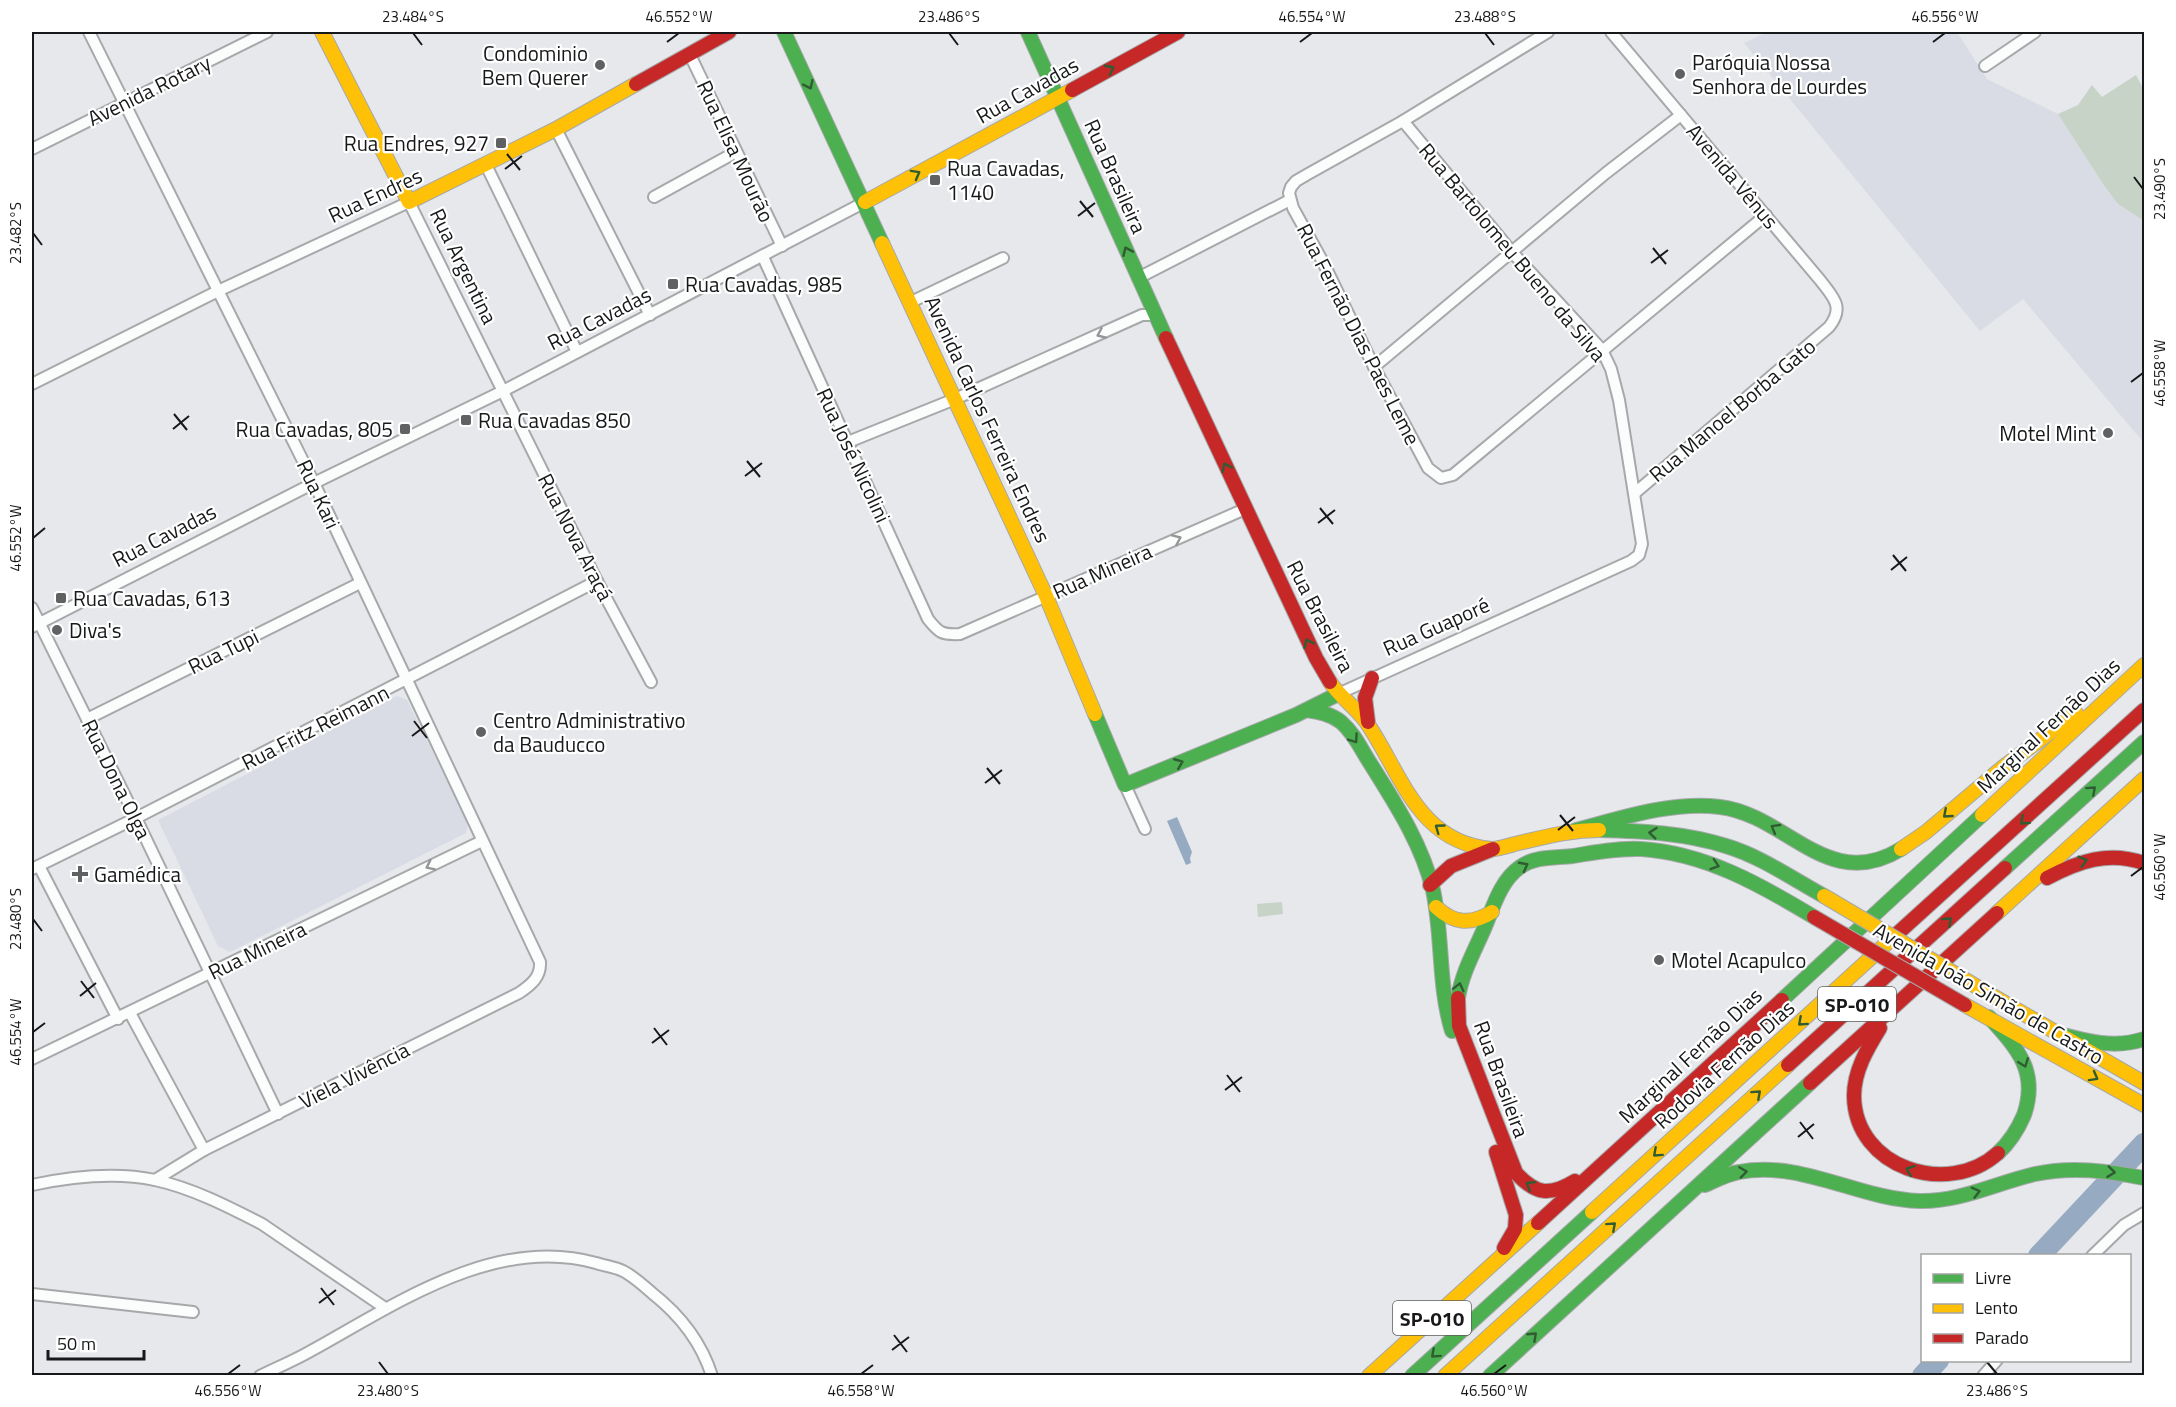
<svg xmlns="http://www.w3.org/2000/svg" width="2176" height="1407" font-family="'Titillium Web',sans-serif">
	<style>
		.built { fill: #d9dce5 }
		.green { fill: #c7d3c7 }
		.water { fill: #96aac2 }
		.lines { fill: none; stroke-linecap: round; stroke-linejoin: round }
		.river { stroke: #96aac2; stroke-width: 22 }
		.street-casing { stroke: #a6a8aa; stroke-width: 14 }
		.fast-casing { stroke: #a6a8aa; stroke-width: 16 }
		.slow-casing { stroke: #a6a8aa; stroke-width: 16 }
		.jam-casing { stroke: #a6a8aa; stroke-width: 16 }
		.street { stroke: #fbfcfc; stroke-width: 10 }
		.fast { stroke: #4caf50; stroke-width: 14 }
		.slow { stroke: #ffc107; stroke-width: 14 }
		.jam { stroke: #c62828; stroke-width: 14 }
		.slow-bridge-casing { stroke: #a6a8aa; stroke-width: 16; stroke-linecap: butt }
		.jam-bridge-casing { stroke: #a6a8aa; stroke-width: 16; stroke-linecap: butt }
		.slow-bridge { stroke: #ffc107; stroke-width: 14 }
		.jam-bridge { stroke: #c62828; stroke-width: 14 }
		.oneway { stroke: #2f5c32 }
		.oneway2 { stroke: #949596 }
		.ticks { fill: none; stroke: #171819; stroke-width: 2 }
		.poi-dot { fill: #5f6162; stroke: #fff; stroke-width: 2 }
		.labels { text-anchor: middle; dominant-baseline: central; stroke-width: 4.5; stroke-linejoin: round; paint-order: stroke }
		.shield { fill: #fff; stroke: #5d5d5e; stroke-width: 1.5 }
		.shield-label { font-size: 20px; font-weight: bold; fill: #171819 }
		.poi-label { font-size: 21px; fill: #171819; stroke: #fff; text-anchor: start }
		.street-label { font-size: 21px; fill: #171819; stroke: #fff }
		.neatline { fill: none; stroke: #171819; stroke-width: 2 }
		.ticks-label { font-size: 15px; text-anchor: middle; fill: #171819 }
	</style>
	<rect width="100%" height="100%" fill="#e6e8eb"/>
	<g class="built">
		<path d="M1767 32H1957L1987 79 2058 114 2103 184 2118 204 2144 221V443L2023 299 1980 331 1744 43Z"/>
		<path d="M397 696 407 700 468 824 466 833 230 952 218 946 158 820Z"/>
	</g>
	<g class="green">
		<path d="M2136 75 2144 90V221L2118 204 2103 184 2058 114 2078 105 2092 85 2102 97Z"/>
		<path d="M1282 902 1283 914 1258 917 1257 904Z"/>
	</g>
	<path class="water" d="M1177 817 1192 852 1190 858 1191 863 1186 865 1167 821Z"/>
	<g class="lines">
		<g class="river">
			<path d="M2039 1256 2144 1144"/>
			<path d="M1923 1376 1938 1360"/>
		</g>
		<defs>
			<g id="street">
				<path d="M89 32 314 483 540 962C541 977 531 985 519 993L204 1150 155 1180"/>
				<path d="M1548 32 1403 121 1308 174 1296 181 1291 187 1289 193 1293 208 1324 264 1374 367 1428 468 1441 478 1453 475 1766 215"/>
				<path d="M1611 32 1820 280C1833 297 1845 307 1829 327L1635 493"/>
				<path d="M690 55 782 246"/>
				<path d="M1985 66 2035 32"/>
				<path d="M556 129 650 315"/>
				<path d="M32 149 267 32"/>
				<path d="M486 165 577 352"/>
				<path d="M654 197 736 152"/>
				<path d="M763 257 928 619C939 633 942 635 960 634L1245 509"/>
				<path d="M1138 278 1290 200"/>
				<path d="M911 302 1003 258"/>
				<path d="M1374 367 1606 173 1681 115"/>
				<path d="M32 384 218 291 409 202 597 581 651 682"/>
				<path d="M848 442 955 399 1142 315H1155"/>
				<path d="M32 608 134 814 278 1114"/>
				<path d="M32 627 314 483 503 391 865 202"/>
				<path d="M1338 694 1631 561 1639 555 1642 544 1619 400 1611 369 1602 350 1511 251 1403 121"/>
				<path d="M87 719 360 583"/>
				<path d="M1125 785 1145 829"/>
				<path d="M39 866 118 1019"/>
				<path d="M32 869 136 818 597 581"/>
				<path d="M130 1013 204 1150"/>
				<path d="M32 1059 482 841"/>
				<path d="M32 1185C70 1177 116 1172 155 1180 192 1188 229 1207 262 1224L385 1308"/>
				<path d="M2092 1256 2124 1225 2144 1213"/>
				<path d="M32 1294 193 1312"/>
				<path d="M260 1376C276 1368 293 1361 309 1352 393 1306 495 1234 596 1263 605 1266 615 1267 623 1271 633 1276 643 1285 652 1293 680 1315 701 1341 712 1376"/>
				<path d="M1983 1376 1997 1360"/>
			</g>
			<g id="fast">
				<path d="M784 32 882 243"/>
				<path d="M1028 32 1166 338"/>
				<path d="M1307 710C1319 712 1331 714 1341 722 1354 733 1361 749 1370 763 1395 803 1422 844 1433 890 1443 937 1438 985 1452 1031"/>
				<path d="M1095 714 1125 785 1296 715 1338 694"/>
				<path d="M1576 830C1622 818 1672 801 1720 807 1787 815 1828 894 1901 849"/>
				<path d="M1599 830C1642 831 1685 833 1726 846 1760 856 1793 879 1824 896"/>
				<path d="M2005 868 2144 742"/>
				<path d="M1458 998C1462 973 1474 952 1484 929 1493 908 1500 881 1520 867 1535 856 1556 858 1573 856 1595 852 1618 848 1641 849 1705 853 1761 885 1814 917"/>
				<path d="M1782 1000 1982 815"/>
				<path d="M1989 1017C2017 1048 2039 1071 2024 1115 2018 1129 2010 1142 1998 1153"/>
				<path d="M2056 1033C2086 1041 2114 1049 2144 1039"/>
				<path d="M1705 1185C1716 1180 1727 1174 1739 1172 1802 1160 1858 1199 1919 1201 1960 1202 1996 1183 2035 1174 2072 1166 2107 1171 2144 1178"/>
				<path d="M1412 1376 1592 1212"/>
				<path d="M1490 1376 1810 1083"/>
			</g>
			<g id="slow">
				<path d="M322 32 409 202 556 129 636 84"/>
				<path d="M865 202 1072 90"/>
				<path d="M882 243 1046 596 1095 714"/>
				<path d="M1330 682C1341 699 1358 708 1369 726 1402 776 1419 843 1492 849 1501 849 1513 844 1523 842 1549 836 1571 830 1599 830"/>
				<path d="M1982 815 2144 665"/>
				<path d="M1901 849 1926 832 2002 768 2076 713"/>
				<path d="M1436 907C1454 924 1471 925 1492 912"/>
				<path d="M1997 913 2144 779"/>
				<path d="M1979 988 2144 1083"/>
				<path d="M1965 1005 2144 1105"/>
				<path d="M1592 1212 1898 933"/>
				<path d="M1369 1376 1538 1223"/>
				<path d="M1445 1376 1788 1065"/>
			</g>
			<g id="jam">
				<path d="M636 84 729 32"/>
				<path d="M1072 90 1178 32"/>
				<path d="M1166 338 1316 658 1330 682"/>
				<path d="M1368 722 1365 698 1372 678"/>
				<path d="M2047 878C2079 861 2108 851 2144 863"/>
				<path d="M1430 885 1451 866 1493 849"/>
				<path d="M1898 933 2144 710"/>
				<path d="M1458 998 1459 1026 1516 1173C1536 1195 1550 1196 1575 1181"/>
				<path d="M1880 1028C1867 1049 1854 1071 1854 1096 1855 1168 1948 1198 1998 1153"/>
				<path d="M1788 1065 2005 868"/>
				<path d="M1810 1083 1997 913"/>
				<path d="M1496 1152 1516 1215 1515 1229 1504 1248"/>
				<path d="M1538 1223 1782 1000"/>
			</g>
		</defs>
		<use href="#street" class="street-casing"/>
		<use href="#fast" class="fast-casing"/>
		<use href="#slow" class="slow-casing"/>
		<use href="#jam" class="jam-casing"/>
		<use href="#street" class="street"/>
		<use href="#fast" class="fast"/>
		<use href="#slow" class="slow"/>
		<use href="#jam" class="jam"/>
		<defs>
			<path id="slow-bridge" d="M1824 896 1979 988"/>
			<path id="jam-bridge" d="M1814 917 1965 1005"/>
		</defs>
		<use href="#slow-bridge" class="slow-bridge-casing"/>
		<use href="#jam-bridge" class="jam-bridge-casing"/>
		<use href="#slow-bridge" class="slow-bridge"/>
		<use href="#jam-bridge" class="jam-bridge"/>
	</g>
	<defs><path id="oneway-chevron" d="M-2-3.5L2.5 0L-2 3.5" fill="none" stroke-width="1.6" stroke-linecap="round" stroke-linejoin="round" transform="scale(1.5)"/></defs>
	<g class="oneway">
		<use href="#oneway-chevron" transform="translate(1110 69) rotate(-28)"/>
		<use href="#oneway-chevron" transform="translate(809 85) rotate(65)"/>
		<use href="#oneway-chevron" transform="translate(916 174) rotate(-29)"/>
		<use href="#oneway-chevron" transform="translate(1127 251) rotate(-114)"/>
		<use href="#oneway-chevron" transform="translate(1226 467) rotate(-115)"/>
		<use href="#oneway-chevron" transform="translate(1308 643) rotate(-115)"/>
		<use href="#oneway-chevron" transform="translate(1354 739) rotate(55)"/>
		<use href="#oneway-chevron" transform="translate(1179 763) rotate(-22)"/>
		<use href="#oneway-chevron" transform="translate(2092 790) rotate(-42)"/>
		<use href="#oneway-chevron" transform="translate(1947 814) rotate(139)"/>
		<use href="#oneway-chevron" transform="translate(2024 821) rotate(138)"/>
		<use href="#oneway-chevron" transform="translate(1439 828) rotate(-144)"/>
		<use href="#oneway-chevron" transform="translate(1775 828) rotate(-150)"/>
		<use href="#oneway-chevron" transform="translate(1653 833) rotate(-174)"/>
		<use href="#oneway-chevron" transform="translate(2083 861) rotate(-17)"/>
		<use href="#oneway-chevron" transform="translate(1715 865) rotate(18)"/>
		<use href="#oneway-chevron" transform="translate(1524 866) rotate(-28)"/>
		<use href="#oneway-chevron" transform="translate(1948 921) rotate(-42)"/>
		<use href="#oneway-chevron" transform="translate(1459 987) rotate(-76)"/>
		<use href="#oneway-chevron" transform="translate(1802 1022) rotate(138)"/>
		<use href="#oneway-chevron" transform="translate(2024 1063) rotate(69)"/>
		<use href="#oneway-chevron" transform="translate(2094 1077) rotate(29)"/>
		<use href="#oneway-chevron" transform="translate(1757 1094) rotate(-42)"/>
		<use href="#oneway-chevron" transform="translate(1657 1153) rotate(138)"/>
		<use href="#oneway-chevron" transform="translate(1910 1170) rotate(-159)"/>
		<use href="#oneway-chevron" transform="translate(1743 1172) rotate(-8)"/>
		<use href="#oneway-chevron" transform="translate(2111 1172) rotate(7)"/>
		<use href="#oneway-chevron" transform="translate(1530 1185) rotate(-148)"/>
		<use href="#oneway-chevron" transform="translate(1976 1192) rotate(-15)"/>
		<use href="#oneway-chevron" transform="translate(1612 1226) rotate(-42)"/>
		<use href="#oneway-chevron" transform="translate(1533 1336) rotate(-43)"/>
		<use href="#oneway-chevron" transform="translate(1435 1354) rotate(138)"/>
	</g>
	<g class="oneway2">
		<use href="#oneway-chevron" transform="translate(1101 334) rotate(156)"/>
		<use href="#oneway-chevron" transform="translate(1177 539) rotate(-24)"/>
		<use href="#oneway-chevron" transform="translate(430 866) rotate(154)"/>
	</g>
	<path class="ticks" d="M413 33 422 45M949 33 958 45M1485 33 1494 45M667 42 679 33M1300 42 1312 33M1933 42 1945 33M507 154 520 170M505 169 522 156M2134 177 2143 189M1080 201 1093 217M1078 216 1095 203M33 233 42 245M1653 248 1666 264M1651 263 1668 250M2131 382 2143 373M174 414 187 430M173 429 189 416M747 461 760 477M745 476 762 463M1320 508 1333 524M1318 523 1335 510M33 538 45 528M1893 555 1906 571M1891 570 1907 557M414 721 427 738M412 736 429 723M987 768 1000 784M985 783 1002 770M1560 815 1573 831M1558 830 1575 817M2131 876 2143 867M33 919 42 931M81 981 94 998M80 996 96 983M654 1028 667 1045M33 1032 45 1023M652 1043 669 1030M1227 1075 1240 1092M1225 1090 1242 1077M1800 1122 1813 1139M1798 1137 1814 1124M321 1288 334 1305M319 1303 336 1290M894 1335 907 1352M892 1350 909 1337M379 1362 388 1374M1987 1362 1997 1374M228 1374 240 1365M861 1374 873 1365M1494 1374 1506 1365"/>
	<g class="poi-dot">
		<circle cx="600" cy="65" r="6"/>
		<circle cx="1680" cy="74" r="6"/>
		<rect x="495" y="137" width="12" height="12" rx="3"/>
		<rect x="929" y="174" width="12" height="12" rx="3"/>
		<rect x="667" y="278" width="12" height="12" rx="3"/>
		<rect x="460" y="414" width="12" height="12" rx="3"/>
		<rect x="399" y="423" width="12" height="12" rx="3"/>
		<circle cx="2108" cy="433" r="6"/>
		<rect x="55" y="592" width="12" height="12" rx="3"/>
		<circle cx="57" cy="630" r="6"/>
		<circle cx="481" cy="732" r="6"/>
		<path d="M77 865h6v6h6v6h-6v6h-6v-6h-6v-6h6z"/>
		<circle cx="1659" cy="960" r="6"/>
	</g>
	<g class="labels">
		<g class="shield">
			<rect x="1818" y="987" width="78" height="34" rx="4.5"/>
			<rect x="1393" y="1301" width="78" height="34" rx="4.5"/>
		</g>
		<g class="shield-label">
			<text x="1857" y="1004">SP-010</text>
			<text x="1432" y="1318">SP-010</text>
		</g>
		<g class="poi-label">
			<text x="588" y="53" text-anchor="end">Condominio<tspan x="588" dy="24">Bem Querer</tspan></text>
			<text x="1692" y="62">Paróquia Nossa<tspan x="1692" dy="24">Senhora de Lourdes</tspan></text>
			<text x="489" y="143" text-anchor="end">Rua Endres, 927</text>
			<text x="947" y="168">Rua Cavadas,<tspan x="947" dy="24">1140</tspan></text>
			<text x="685" y="284">Rua Cavadas, 985</text>
			<text x="478" y="420">Rua Cavadas 850</text>
			<text x="393" y="429" text-anchor="end">Rua Cavadas, 805</text>
			<text x="2096" y="433" text-anchor="end">Motel Mint</text>
			<text x="73" y="598">Rua Cavadas, 613</text>
			<text x="69" y="630">Diva's</text>
			<text x="493" y="720">Centro Administrativo<tspan x="493" dy="24">da Bauducco</tspan></text>
			<text x="94" y="874">Gamédica</text>
			<text x="1671" y="960">Motel Acapulco</text>
		</g>
		<g class="street-label">
			<text transform="translate(149 90) rotate(-26)">Avenida Rotary</text>
			<text transform="translate(1027 90) rotate(-29)">Rua Cavadas</text>
			<text transform="translate(736 151) rotate(65)">Rua Elisa Mourão</text>
			<text transform="translate(1116 176) rotate(66)">Rua Brasileira</text>
			<text transform="translate(1733 176) rotate(50)">Avenida Vênus</text>
			<text transform="translate(375 195) rotate(-25)">Rua Endres</text>
			<text transform="translate(1513 252) rotate(50)">Rua Bartolomeu Bueno da Silva</text>
			<text transform="translate(464 266) rotate(64)">Rua Argentina</text>
			<text transform="translate(599 318) rotate(-27)">Rua Cavadas</text>
			<text transform="translate(1359 334) rotate(63)">Rua Fernão Dias Paes Leme</text>
			<text transform="translate(1732 410) rotate(-40)">Rua Manoel Borba Gato</text>
			<text transform="translate(988 419) rotate(65)">Avenida Carlos Ferreira Endres</text>
			<text transform="translate(854 455) rotate(65)">Rua José Nicolini</text>
			<text transform="translate(319 494) rotate(65)">Rua Kari</text>
			<text transform="translate(164 535) rotate(-27)">Rua Cavadas</text>
			<text transform="translate(576 537) rotate(63)">Rua Nova Araçá</text>
			<text transform="translate(1102 571) rotate(-24)">Rua Mineira</text>
			<text transform="translate(1321 616) rotate(63)">Rua Brasileira</text>
			<text transform="translate(1436 626) rotate(-24)">Rua Guaporé</text>
			<text transform="translate(223 651) rotate(-26)">Rua Tupi</text>
			<text transform="translate(2048 725) rotate(-43)">Marginal Fernão Dias</text>
			<text transform="translate(315 727) rotate(-27)">Rua Fritz Reimann</text>
			<text transform="translate(117 779) rotate(64)">Rua Dona Olga</text>
			<text transform="translate(257 950) rotate(-26)">Rua Mineira</text>
			<text transform="translate(1989 993) rotate(30)">Avenida João Simão de Castro</text>
			<text transform="translate(1690 1055) rotate(-43)">Marginal Fernão Dias</text>
			<text transform="translate(1724 1064) rotate(-42)">Rodovia Fernão Dias</text>
			<text transform="translate(354 1075) rotate(-27)">Viela Vivência</text>
			<text transform="translate(1502 1079) rotate(70)">Rua Brasileira</text>
		</g>
	</g>
	<rect width="2176" height="1407" fill="none" stroke="#ffffff" stroke-width="66"/>
	<rect x="1921" y="1254" width="210" height="108" fill="#ffffff" stroke="#a2a3a3" stroke-width="1.5"/>
	<rect x="1933" y="1274" width="30" height="9" fill="#4caf50" stroke="#a2a3a3" stroke-width="1.5"/>
	<text x="1975" y="1284" font-size="18" fill="#171819">Livre</text>
	<rect x="1933" y="1304" width="30" height="9" fill="#ffc107" stroke="#a2a3a3" stroke-width="1.5"/>
	<text x="1975" y="1314" font-size="18" fill="#171819">Lento</text>
	<rect x="1933" y="1334" width="30" height="9" fill="#c62828" stroke="#a2a3a3" stroke-width="1.5"/>
	<text x="1975" y="1344" font-size="18" fill="#171819">Parado</text>
	<path d="M48 1350v9h96v-9" fill="none" stroke="#171819" stroke-width="3"/>
	<text x="57" y="1350" font-size="18" fill="#171819" stroke="#ffffff" stroke-width="4.5" paint-order="stroke">50 m</text>
	<rect x="33" y="33" width="2110" height="1341" class="neatline"/>
	<g class="ticks-label">
		<text x="413" y="22">23.484°S</text>
		<text x="679" y="22">46.552°W</text>
		<text x="949" y="22">23.486°S</text>
		<text x="1312" y="22">46.554°W</text>
		<text x="1485" y="22">23.488°S</text>
		<text x="1945" y="22">46.556°W</text>
		<text transform="translate(2160 189) rotate(-90)" y="5">23.490°S</text>
		<text transform="translate(16 233) rotate(-90)" y="5">23.482°S</text>
		<text transform="translate(2160 373) rotate(-90)" y="5">46.558°W</text>
		<text transform="translate(16 538) rotate(-90)" y="5">46.552°W</text>
		<text transform="translate(2160 867) rotate(-90)" y="5">46.560°W</text>
		<text transform="translate(16 919) rotate(-90)" y="5">23.480°S</text>
		<text transform="translate(16 1032) rotate(-90)" y="5">46.554°W</text>
		<text x="228" y="1396">46.556°W</text>
		<text x="388" y="1396">23.480°S</text>
		<text x="861" y="1396">46.558°W</text>
		<text x="1494" y="1396">46.560°W</text>
		<text x="1997" y="1396">23.486°S</text>
	</g>
</svg>
